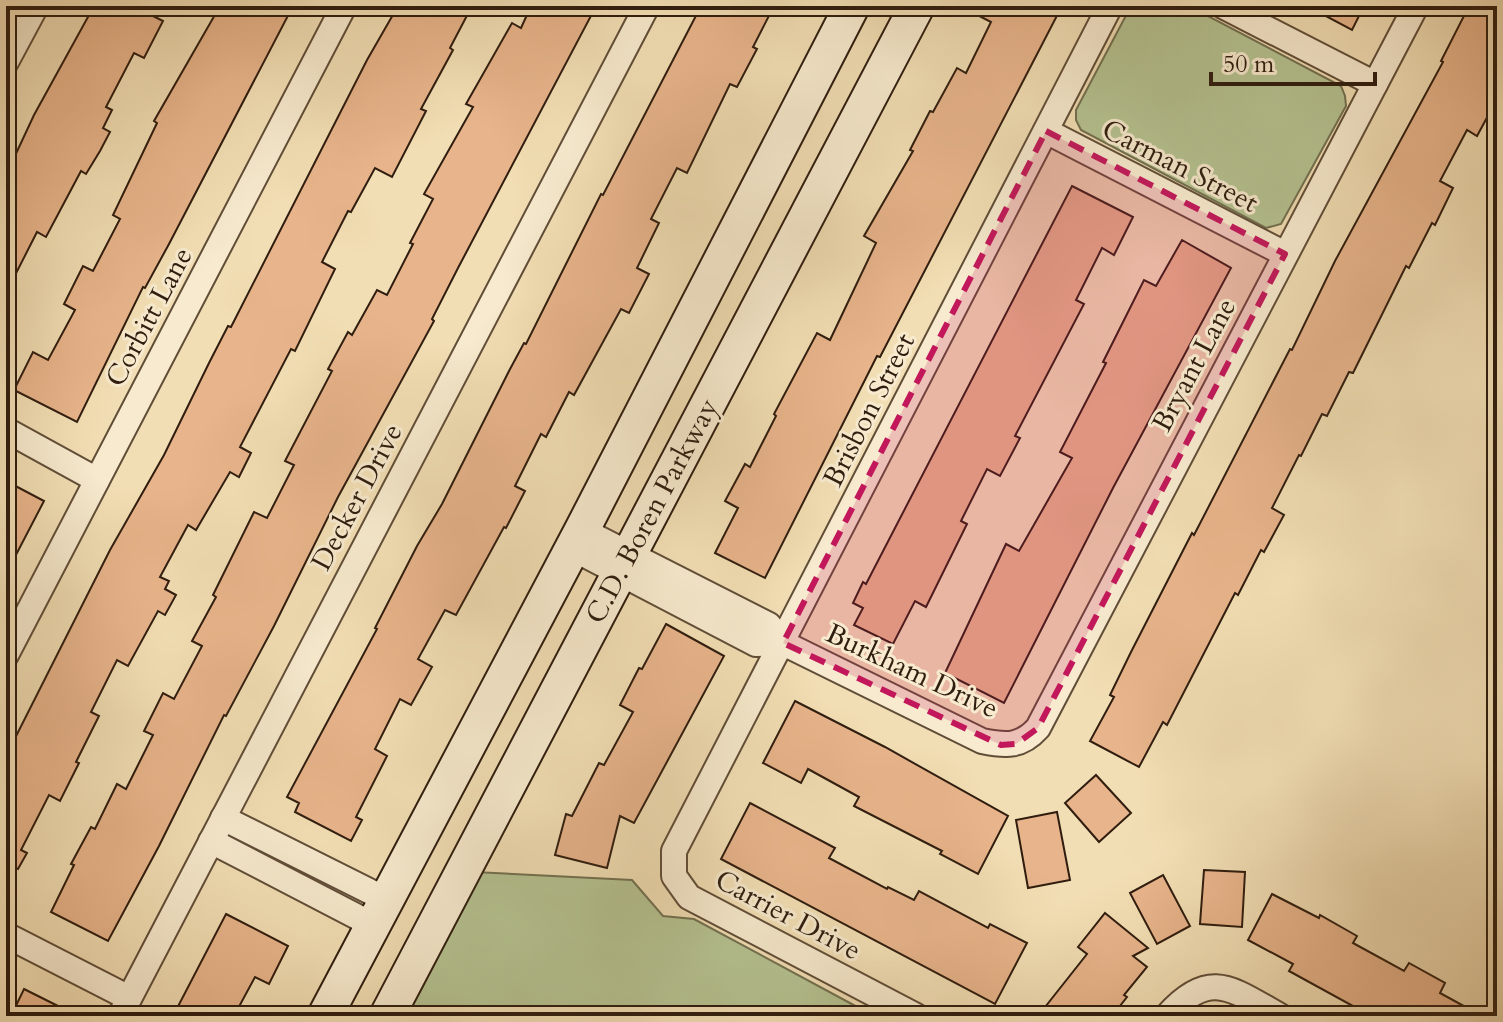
<svg xmlns="http://www.w3.org/2000/svg" width="1503" height="1022" font-family="Cardo,serif">
	<style>
		.green { fill: #b5c291; stroke: #727050; stroke-width: 2 }
		.building { fill: #e8b48b; stroke: #2f1d0f; stroke-width: 2 }
		.lines { fill: none; stroke-linecap: round; stroke-linejoin: round }
		.street-casing { stroke: #604d38; stroke-width: 28 }
		.secondary-casing { stroke: #2f1d0f; stroke-width: 38 }
		.street { stroke: #f7eace; stroke-width: 24 }
		.secondary { stroke: #f7eace; stroke-width: 34 }
		.marked { fill: #c2185b; fill-opacity: 0.2; stroke: #c2185b; stroke-width: 6; stroke-dasharray: 16 10; stroke-linejoin: round }
		.labels { text-anchor: middle; dominant-baseline: central; stroke-width: 6; stroke-linejoin: round; paint-order: stroke }
		.street-label { font-size: 28px; fill: #2f1d0f; stroke: #f7eace }
	</style>
	<rect width="100%" height="100%" fill="#f2deb4"/>
	<filter id="stains"><feTurbulence type="fractalNoise" baseFrequency=".0025" numOctaves="4"/><feColorMatrix values="0 0 0 0 .2 0 0 0 0 .09 0 0 0 0 .02 0 0 0 .5 -.17"/></filter>
	<radialGradient id="worn" r=".72"><stop offset=".6" stop-color="#630" stop-opacity="0"/><stop offset="1" stop-color="#630" stop-opacity=".3"/></radialGradient>
	<g class="green">
		<path d="M1131 6H1189L1341 86 1345 96 1346 106 1281 224 1266 228 1081 130 1076 120V110Z"/>
		<path d="M474 872 632 880 663 916 694 919 874 1016H402Z"/>
	</g>
	<g class="building">
		<path d="M94 6H156L151 15 163 21 144 58 134 53 106 107 112 110 103 128 110 132 100 151 86 174 81 171 46 237 37 232 6 293V175L34 115Z"/>
		<path d="M220 6H293L169 244 145 288 143 287 77 422 14 390 33 352 48 360 75 310 64 304 83 266 93 271 120 219 113 215 157 123 154 121Z"/>
		<path d="M398 6H472L450 48 453 50 421 109 426 111 392 177 375 168 351 212 348 211 322 262 335 269 295 351 291 349 240 447 251 453 239 477 230 472 196 530 188 525 160 577 169 581 165 589 176 595 165 615 158 611 128 666 117 660 91 712 99 716 76 762 79 763 60 801 49 795 21 850 27 853 18 869 12 866 6 879V756L110 550 164 455 209 363 228 326 231 327 367 60Z"/>
		<path d="M531 6H581L593 12 458 268 432 319 434 321 338 497 274 626 226 716 224 715 159 846 108 941 51 912 74 865 71 864 91 827 95 829 117 784 126 789 153 735 144 731 163 693 174 699 202 646 192 641 216 597 213 595 254 512 267 518 294 465 285 461 332 371 328 369 348 332 352 335 377 290 387 295 413 244 410 243 433 199 424 194 473 107 466 104 512 23 521 28Z"/>
		<path d="M701 6H774L753 47 757 49 737 87 730 84 687 173 677 168 651 219 659 223 637 268 649 274 629 313 621 309 574 395 569 392 546 437 541 434 515 486 525 491 506 528 504 527 456 615 445 610 418 659 432 667 411 705 400 699 375 749 387 756 356 817 362 820 351 841 295 812 299 803 287 797 377 629 375 628 417 546 442 504 509 371 524 343 526 344 601 194 603 195Z"/>
		<path d="M960 6H1062L880 357 877 356 765 578 715 553 738 508 725 501 745 464 750 467 776 416 774 414 817 333 830 340 876 243 864 236 913 151 910 150 930 111 933 112 957 68 966 73 991 22Z"/>
		<path d="M1307 6H1364L1352 30Z"/>
		<path d="M1469 6H1497V99L1477 136 1467 130 1440 181 1453 188 1435 225 1432 223 1409 268 1406 266 1353 373 1349 372 1327 416 1322 414 1301 456 1299 455 1272 508 1284 515 1264 552 1261 550 1238 595 1235 593 1167 725 1163 722 1139 767 1090 741 1114 697 1110 695 1131 652 1192 533 1194 535 1290 349 1292 350 1335 261 1443 62 1441 61Z"/>
		<path d="M1072 186 1133 217 1114 255 1102 248 1076 300 1084 304 1015 436 1020 438 1000 476 987 469 961 521 967 524 926 607 915 601 893 644 854 625 863 608 853 603 863 582 866 584Z"/>
		<path d="M1182 240 1231 268 1113 488 1004 703 945 673 1006 544 1019 551 1072 458 1060 452 1106 363 1103 362 1144 280 1156 286Z"/>
		<path d="M6 481 44 501 6 574Z"/>
		<path d="M666 624 724 656 634 823 620 816 607 868 555 855 566 814 572 816 599 763 604 765 633 712 620 705 639 668 642 669Z"/>
		<path d="M795 701 885 747 1008 816 978 874 940 854 942 851 854 806 859 797 808 769 801 783 763 763Z"/>
		<path d="M1096 775 1131 813 1099 842 1065 803Z"/>
		<path d="M750 803 835 848 829 858 887 889 888 887 914 900 919 891 988 928 990 924 1027 943 995 1004 721 859Z"/>
		<path d="M1057 812 1070 880 1028 888 1016 820Z"/>
		<path d="M1204 870 1245 872 1242 927 1200 924Z"/>
		<path d="M1163 875 1190 926 1157 944 1130 893Z"/>
		<path d="M1272 894 1319 918 1320 915 1357 936 1353 943 1404 971 1409 963 1445 983 1440 993 1482 1016H1371L1289 971 1293 964 1248 940Z"/>
		<path d="M1105 913 1148 948 1133 956 1147 967 1124 995 1127 997 1112 1016H1038L1087 954 1078 947Z"/>
		<path d="M226 914 288 946 269 984 255 977 234 1016H173Z"/>
		<path d="M24 989 78 1016H11Z"/>
	</g>
	<g class="lines">
		<defs>
			<g id="street">
				<path d="M1223 6 1375 84"/>
				<path d="M6 62 36 6"/>
				<path d="M1046 131 1285 254"/>
				<path d="M6 430 97 480"/>
				<path d="M582 530 769 625 783 643 982 741C1006 746 1021 747 1038 728L1416 6"/>
				<path d="M572 548 756 644 783 643"/>
				<path d="M6 655 344 6"/>
				<path d="M223 818 387 900"/>
				<path d="M211 841 373 925"/>
				<path d="M6 935 129 998"/>
				<path d="M120 1016 647 6"/>
				<path d="M916 1016 689 897 674 876V851L1110 6"/>
				<path d="M1167 1016C1210 967 1233 990 1280 1016"/>
			</g>
			<g id="secondary">
				<path d="M325 1016 582 530 852 6"/>
				<path d="M387 1016 917 6"/>
			</g>
		</defs>
		<use href="#street" class="street-casing"/>
		<use href="#secondary" class="secondary-casing"/>
		<use href="#street" class="street"/>
		<use href="#secondary" class="secondary"/>
	</g>
	<path class="marked" d="M1046 131 1285 254 1038 728 1016 744 1001 745 783 643Z"/>
	<g class="labels">
		<g class="street-label">
			<text transform="translate(1180 166) rotate(27)">Carman Street</text>
			<text transform="translate(149 317) rotate(-62)">Corbitt Lane</text>
			<text transform="translate(1194 365) rotate(-62)">Bryant Lane</text>
			<text transform="translate(869 410) rotate(-63)">Brisbon Street</text>
			<text transform="translate(357 497) rotate(-62)">Decker Drive</text>
			<text transform="translate(652 511) rotate(-62)">C.D. Boren Parkway</text>
			<text transform="translate(912 671) rotate(25)">Burkham Drive</text>
			<text transform="translate(788 915) rotate(28)">Carrier Drive</text>
		</g>
	</g>
	<rect width="1503" height="1022" fill="none" stroke="#f2deb4" stroke-width="32"/>
	<rect x="8" y="8" width="1487" height="1006" fill="none" stroke="#2f1d0f" stroke-width="4"/>
	<rect x="16" y="16" width="1471" height="990" fill="none" stroke="#2f1d0f" stroke-width="2"/>
	<path d="M1211 72v12h164v-12" fill="none" stroke="#2f1d0f" stroke-width="4"/>
	<text x="1223" y="72" font-size="24" fill="#2f1d0f" stroke="#f7eace" stroke-width="6" paint-order="stroke">50 m</text>
	<rect width="100%" height="100%" filter="url(#stains)"/>
	<rect width="100%" height="100%" fill="url(#worn)"/>
</svg>
